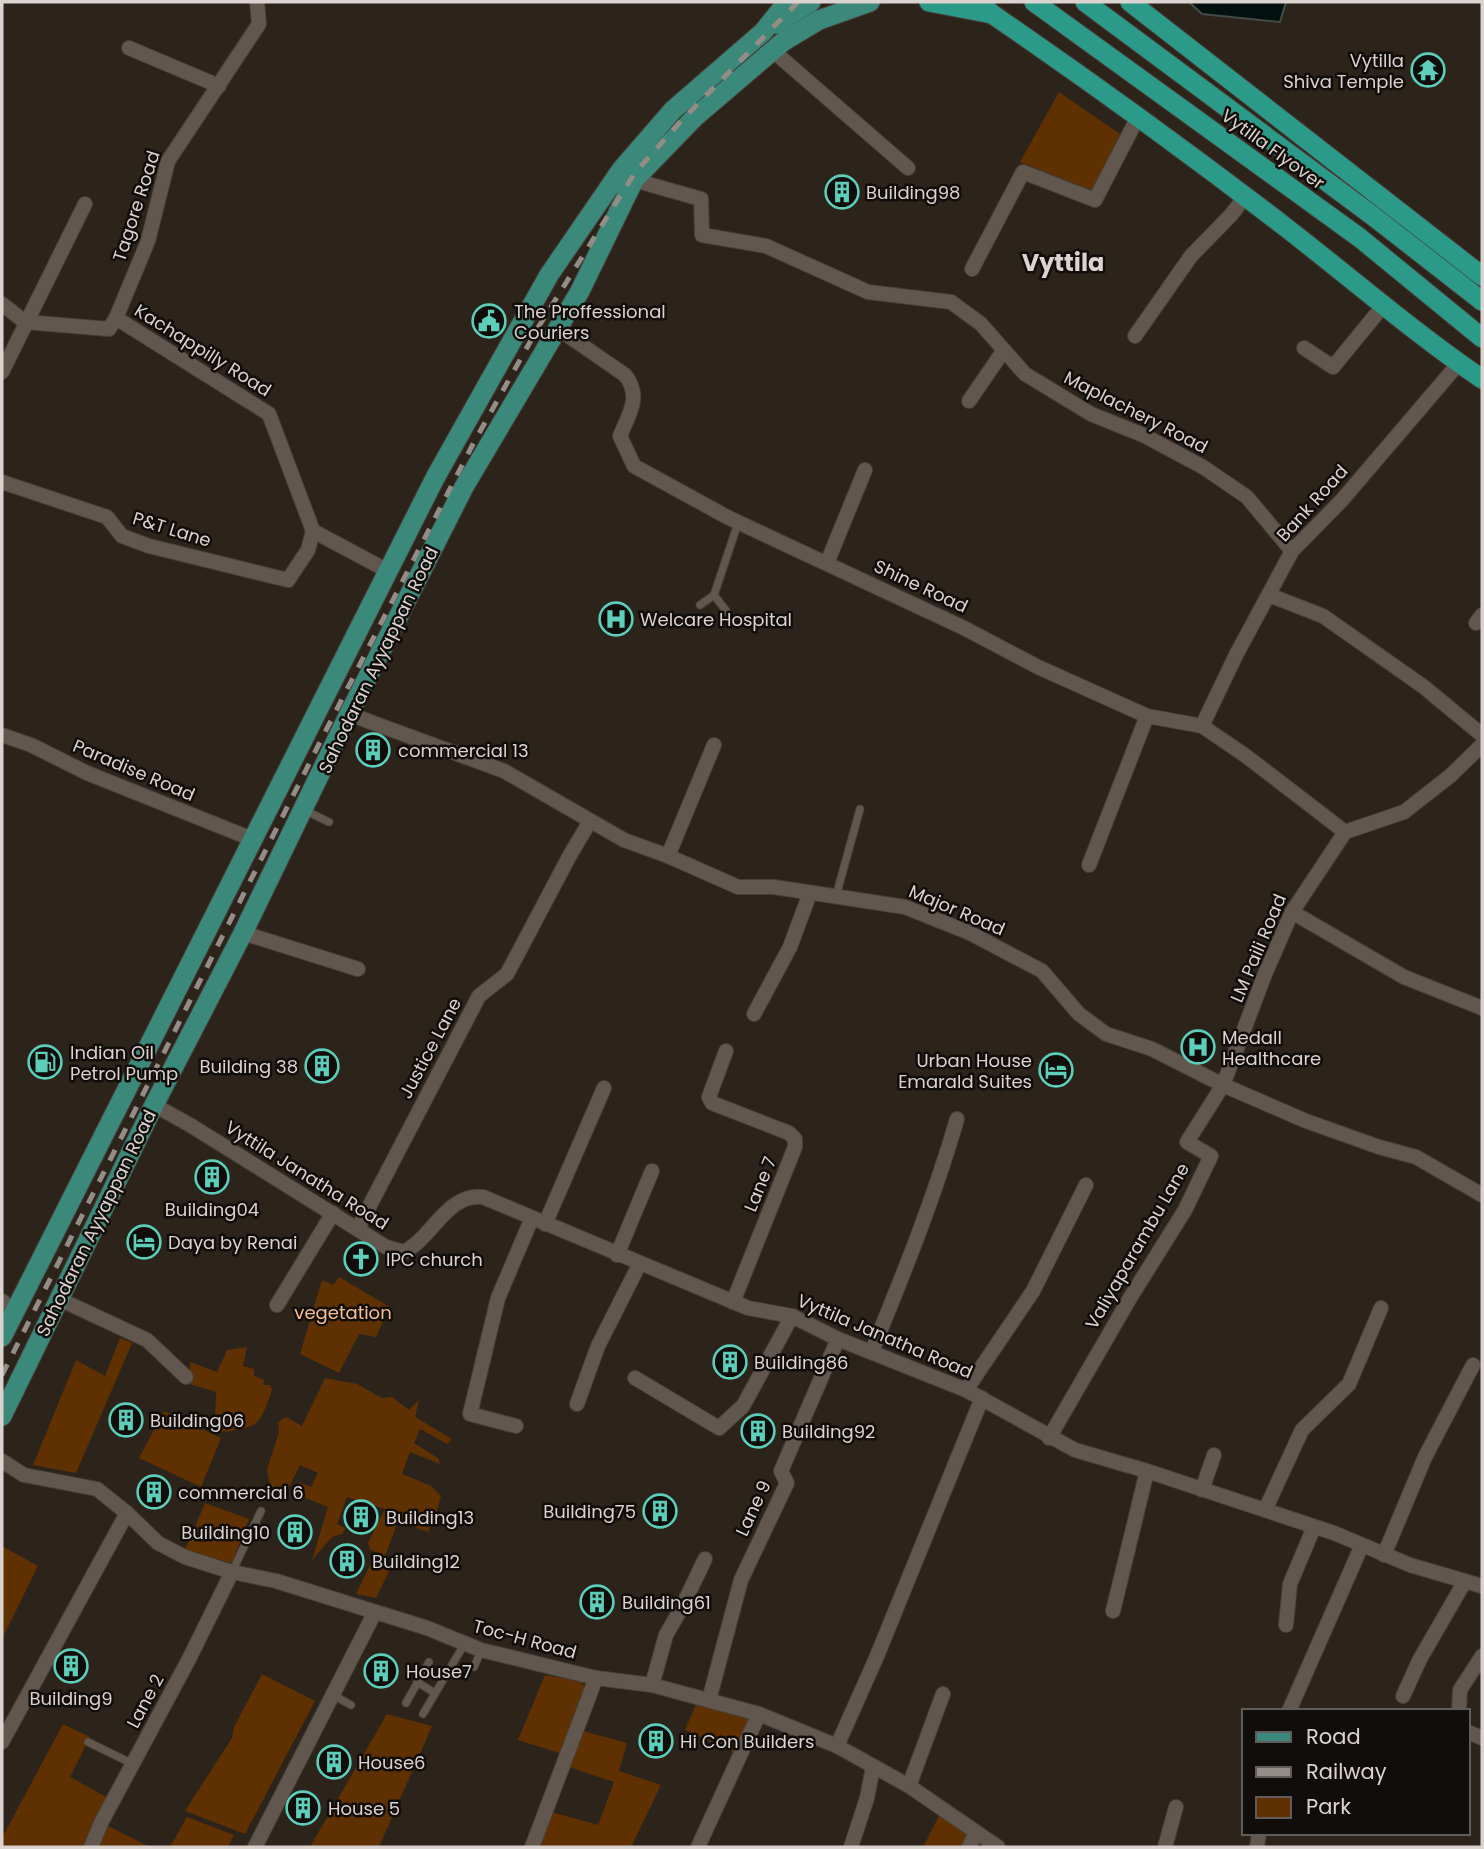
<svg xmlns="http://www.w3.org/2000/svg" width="1484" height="1849" font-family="Poppins,sans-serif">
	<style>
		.green { fill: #603100 }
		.water { fill: #03110e; stroke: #444b48; stroke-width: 2 }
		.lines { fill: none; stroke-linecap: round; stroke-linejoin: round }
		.service-casing { stroke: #47403a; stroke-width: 9 }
		.minor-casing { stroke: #47403a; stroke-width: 16 }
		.primary-casing { stroke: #47403a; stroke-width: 21 }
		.trunk-casing { stroke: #47403a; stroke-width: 21 }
		.service { stroke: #62574f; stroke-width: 7 }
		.minor { stroke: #62574f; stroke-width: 14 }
		.primary { stroke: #3a897a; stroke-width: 19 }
		.trunk { stroke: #2c9a88; stroke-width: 19 }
		.rail { stroke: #948c86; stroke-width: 5; stroke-dasharray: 12 12; stroke-linecap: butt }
		.labels { text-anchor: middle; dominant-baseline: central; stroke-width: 5; stroke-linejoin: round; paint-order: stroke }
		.poi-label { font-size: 18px; fill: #dad3cf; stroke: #110d0a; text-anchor: start }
		.street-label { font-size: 18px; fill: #dad3cf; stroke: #110d0a }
		.park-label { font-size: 18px; fill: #f7c094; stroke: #110d0a }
		.district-label { font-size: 24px; font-weight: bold; fill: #dad3cf; stroke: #110d0a }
	</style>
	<rect width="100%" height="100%" fill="#2c231b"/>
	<g class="green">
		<path d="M1059 92 1120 134 1093 191 1020 162Z"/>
		<path d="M339 1277 390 1307 376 1337 359 1334 339 1373 300 1354 322 1280 333 1285Z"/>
		<path d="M120 1338 132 1343 76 1473 33 1465 76 1360 105 1376Z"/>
		<path d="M247 1347 243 1366 254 1369V1376L264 1380 263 1385H270L272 1390C260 1425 259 1428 221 1432L215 1416 216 1392 190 1384V1362L217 1372 227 1350Z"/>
		<path d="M325 1378 357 1384 382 1398 392 1397 409 1410 419 1400 415 1417 452 1439 447 1444 420 1429 414 1443 438 1458 440 1464 410 1452 402 1474 431 1486 441 1496 436 1514 428 1532 398 1521 383 1562 391 1567 376 1598 356 1594 376 1553 370 1549 368 1543 385 1509 347 1497 337 1524 345 1528 342 1534 332 1537 312 1560 328 1507 293 1493 299 1482 311 1487 318 1473 300 1465 287 1491 270 1486 267 1470 279 1432 278 1422 286 1417 302 1426Z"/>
		<path d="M164 1411 221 1438 201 1487 139 1458Z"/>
		<path d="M205 1503 249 1519 232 1563 185 1550Z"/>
		<path d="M2 1546 38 1566 2 1639Z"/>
		<path d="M262 1674 315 1701 245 1834 185 1811 232 1738 234 1727Z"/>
		<path d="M545 1675 580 1681 585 1687V1695L562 1754 518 1740Z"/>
		<path d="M697 1702 745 1715 748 1722 733 1752 685 1730Z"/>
		<path d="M387 1714 432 1726 379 1847H310Z"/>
		<path d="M63 1724 90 1737 70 1777 108 1798 86 1847H2V1838Z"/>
		<path d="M583 1731 627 1743 619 1771 661 1785 631 1847H538L552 1812 598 1825 614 1782 569 1767Z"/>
		<path d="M941 1812 968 1835 962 1847H923Z"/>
		<path d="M187 1817 234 1835 228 1847H170Z"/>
		<path d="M108 1826 150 1847H98Z"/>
	</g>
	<path class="water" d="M1189 2H1286L1280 22 1202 14Z"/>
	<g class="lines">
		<defs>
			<g id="service">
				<path d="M714 595 727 612"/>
				<path d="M700 605 714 595 738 523"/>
				<path d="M304 810 329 822"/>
				<path d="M836 896 860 809"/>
				<path d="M232 1572 261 1511"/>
				<path d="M474 1667 481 1651"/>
				<path d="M417 1682 435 1693"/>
				<path d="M333 1695 351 1705"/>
				<path d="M406 1703 429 1662"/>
				<path d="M423 1714 465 1643"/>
				<path d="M88 1742 133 1764"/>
			</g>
			<g id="minor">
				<path d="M129 48 219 86"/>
				<path d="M772 50 908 168"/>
				<path d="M634 180 701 199 702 235 766 246 868 292 951 302 981 324 1025 374 1091 414 1143 435 1203 467 1247 497 1292 551"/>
				<path d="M972 269 1023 172 1095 200 1138 117"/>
				<path d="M2 304 25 322 109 329 116 318 148 241 168 161 259 24 257 2"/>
				<path d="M116 318 269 414 313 531 388 571"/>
				<path d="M557 328 625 375C642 396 629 414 620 436L634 466 729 518 964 628 1038 667 1147 716 1202 726 1246 756 1345 832"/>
				<path d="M1135 336 1191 256 1231 215 1245 197"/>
				<path d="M1304 348 1333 367 1383 306"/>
				<path d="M2 372 85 204"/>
				<path d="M969 401 1004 350"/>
				<path d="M2 482 107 517 122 536 149 546 288 580 308 550 313 531"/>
				<path d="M827 563 865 470"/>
				<path d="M1269 595 1323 616 1424 687 1482 735"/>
				<path d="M1476 623 1482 615"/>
				<path d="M349 714 504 771 624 840 668 856 738 887H774L905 907 970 933 1042 971 1079 1014 1106 1034 1152 1049 1223 1085 1306 1121 1379 1147 1416 1157 1482 1195"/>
				<path d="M1202 726 1236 655 1292 551 1342 500 1459 363"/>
				<path d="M2 735 31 745 87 773 252 839"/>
				<path d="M668 856 714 745"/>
				<path d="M1089 865 1147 716"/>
				<path d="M1292 912 1404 977 1482 1008"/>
				<path d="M243 933 358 969"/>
				<path d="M754 1014 790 947 810 893"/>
				<path d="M726 1051 709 1097 712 1103 789 1133 795 1139V1147L733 1302"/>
				<path d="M154 1105 190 1125 386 1247 404 1252C433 1237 447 1193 483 1197L748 1308 792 1316 838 1339 966 1390 1075 1450 1147 1471 1334 1533 1410 1565 1482 1586"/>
				<path d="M545 1224 604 1088"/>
				<path d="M358 1228 479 996 507 974 570 855 589 823"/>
				<path d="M617 1255 652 1171"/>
				<path d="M59 1299 147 1340 186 1377"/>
				<path d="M2 1301 15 1311"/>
				<path d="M277 1305 333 1213"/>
				<path d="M872 1351C903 1275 934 1199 957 1119"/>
				<path d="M635 1378 719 1428 743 1406 792 1316"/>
				<path d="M966 1390 1033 1291 1086 1185"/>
				<path d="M577 1404 598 1346 640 1263"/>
				<path d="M516 1426 470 1414 498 1298 532 1218"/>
				<path d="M1049 1438 1130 1298 1185 1210 1211 1156 1187 1142 1223 1085 1265 974 1292 912 1345 832 1404 812 1450 776 1482 745"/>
				<path d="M2 1461 24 1475 97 1489 127 1513 158 1543 185 1557 232 1572 276 1581 427 1628 481 1650 596 1678 652 1685 759 1714 837 1746 909 1786 998 1847"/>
				<path d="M1202 1490 1214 1455"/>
				<path d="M1265 1510 1302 1430 1349 1384 1381 1308"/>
				<path d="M1384 1555 1425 1457 1473 1365"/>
				<path d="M1113 1611 1147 1471"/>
				<path d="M1286 1625 1290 1584 1314 1527"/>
				<path d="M652 1685 666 1635 682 1607 705 1559"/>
				<path d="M1403 1696 1420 1659 1465 1581"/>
				<path d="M709 1700 741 1580 787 1483 781 1471 838 1339"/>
				<path d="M1289 1711 1362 1545"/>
				<path d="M1459 1711 1460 1690 1482 1656"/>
				<path d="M1468 1732 1482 1738"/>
				<path d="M2 1742 127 1513"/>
				<path d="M837 1746 877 1656 982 1398"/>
				<path d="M909 1786 943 1694"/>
				<path d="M91 1847 102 1821 189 1659 232 1572"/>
				<path d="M255 1847 375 1612"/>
				<path d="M532 1847 596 1678"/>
				<path d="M698 1847 759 1714"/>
				<path d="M851 1847 867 1798 873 1767"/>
				<path d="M969 1847 976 1833"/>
				<path d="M1165 1847 1176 1807"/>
				<path d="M1257 1847 1259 1833"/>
			</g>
			<g id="primary">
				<path d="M776 24 811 2"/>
				<path d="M2 1337 435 478 549 275 621 170 673 110 763 32 787 2"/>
				<path d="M2 1416 154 1105 243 933 349 714 464 487 580 291 634 180 695 117 784 41 819 20 870 2"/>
			</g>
			<g id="trunk">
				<path d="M929 2 992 14"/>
				<path d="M979 2 992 14C1091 82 1189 153 1284 226 1350 277 1413 332 1482 379"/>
				<path d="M1034 2 1360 238 1482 338"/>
				<path d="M1085 2 1373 216 1482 301"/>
				<path d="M1130 2 1482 276"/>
			</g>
		</defs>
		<use href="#service" class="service-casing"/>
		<use href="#minor" class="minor-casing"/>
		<use href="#primary" class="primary-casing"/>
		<use href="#trunk" class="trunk-casing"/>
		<use href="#service" class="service"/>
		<use href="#minor" class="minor"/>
		<use href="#primary" class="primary"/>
		<use href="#trunk" class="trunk"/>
		<path class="rail" d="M2 1375 321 740 473 444 539 326 634 174 681 121 798 2"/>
	</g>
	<defs>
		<symbol id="temple-ring" viewBox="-11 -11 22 22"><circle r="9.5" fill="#110d0a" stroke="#5cceba" stroke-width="1.5"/><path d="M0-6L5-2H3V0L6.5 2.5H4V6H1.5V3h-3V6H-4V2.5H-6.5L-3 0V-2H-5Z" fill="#5cceba"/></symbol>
		<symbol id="building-ring" viewBox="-11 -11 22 22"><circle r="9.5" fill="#110d0a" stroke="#5cceba" stroke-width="1.5"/><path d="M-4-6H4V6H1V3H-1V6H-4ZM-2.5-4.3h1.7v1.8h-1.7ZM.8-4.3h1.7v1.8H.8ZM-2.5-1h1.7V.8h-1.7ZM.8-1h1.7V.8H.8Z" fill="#5cceba"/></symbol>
		<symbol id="civic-ring" viewBox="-11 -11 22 22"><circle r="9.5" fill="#110d0a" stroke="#5cceba" stroke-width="1.5"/><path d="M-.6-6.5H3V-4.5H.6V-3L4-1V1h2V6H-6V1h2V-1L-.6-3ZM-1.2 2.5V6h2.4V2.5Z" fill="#5cceba"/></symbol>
		<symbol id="hospital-ring" viewBox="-11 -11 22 22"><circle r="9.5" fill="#110d0a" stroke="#5cceba" stroke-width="1.5"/><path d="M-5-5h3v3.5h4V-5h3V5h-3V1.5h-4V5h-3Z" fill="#5cceba"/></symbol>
		<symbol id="fuel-ring" viewBox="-11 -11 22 22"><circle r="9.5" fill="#110d0a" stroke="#5cceba" stroke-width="1.5"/><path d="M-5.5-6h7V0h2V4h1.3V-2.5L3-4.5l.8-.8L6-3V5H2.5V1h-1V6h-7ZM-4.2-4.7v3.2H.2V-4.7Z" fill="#5cceba"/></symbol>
		<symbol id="hotel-ring" viewBox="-11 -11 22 22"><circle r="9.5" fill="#110d0a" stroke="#5cceba" stroke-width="1.5"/><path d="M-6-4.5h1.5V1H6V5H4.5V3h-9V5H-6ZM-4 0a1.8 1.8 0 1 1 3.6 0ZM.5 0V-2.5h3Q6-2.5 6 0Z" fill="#5cceba"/></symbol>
		<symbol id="church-ring" viewBox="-11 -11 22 22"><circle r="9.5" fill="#110d0a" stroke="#5cceba" stroke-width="1.5"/><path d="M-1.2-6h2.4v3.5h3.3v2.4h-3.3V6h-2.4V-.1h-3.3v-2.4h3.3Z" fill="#5cceba"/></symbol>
	</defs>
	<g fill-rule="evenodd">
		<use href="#temple-ring" x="1409" y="51" width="38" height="38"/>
		<use href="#building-ring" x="823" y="173" width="38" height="38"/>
		<use href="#civic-ring" x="470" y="302" width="38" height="38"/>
		<use href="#hospital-ring" x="597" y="600" width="38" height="38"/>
		<use href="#building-ring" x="354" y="731" width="38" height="38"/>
		<use href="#hospital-ring" x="1179" y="1028" width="38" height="38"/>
		<use href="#fuel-ring" x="26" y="1043" width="38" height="38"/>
		<use href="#building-ring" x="303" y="1047" width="38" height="38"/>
		<use href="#hotel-ring" x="1037" y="1051" width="38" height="38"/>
		<use href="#building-ring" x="193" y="1158" width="38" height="38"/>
		<use href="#hotel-ring" x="125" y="1223" width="38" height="38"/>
		<use href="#church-ring" x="342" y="1240" width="38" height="38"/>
		<use href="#building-ring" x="711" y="1343" width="38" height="38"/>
		<use href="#building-ring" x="107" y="1401" width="38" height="38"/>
		<use href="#building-ring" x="739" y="1412" width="38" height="38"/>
		<use href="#building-ring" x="135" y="1473" width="38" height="38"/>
		<use href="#building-ring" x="641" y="1492" width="38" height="38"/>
		<use href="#building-ring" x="342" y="1498" width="38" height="38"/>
		<use href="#building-ring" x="276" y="1513" width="38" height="38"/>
		<use href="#building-ring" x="328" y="1542" width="38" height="38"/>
		<use href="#building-ring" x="578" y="1583" width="38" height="38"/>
		<use href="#building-ring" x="52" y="1647" width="38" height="38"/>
		<use href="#building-ring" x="362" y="1652" width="38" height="38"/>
		<use href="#building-ring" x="637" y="1722" width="38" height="38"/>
		<use href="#building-ring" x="315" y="1743" width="38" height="38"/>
		<use href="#building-ring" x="284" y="1789" width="38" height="38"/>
	</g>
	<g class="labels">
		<g class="poi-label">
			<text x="1404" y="60" text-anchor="end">Vytilla<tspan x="1404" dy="21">Shiva Temple</tspan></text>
			<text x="866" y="192">Building98</text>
			<text x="514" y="311">The Proffessional<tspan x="514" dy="21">Couriers</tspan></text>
			<text x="640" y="619">Welcare Hospital</text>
			<text x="398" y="750">commercial 13</text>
			<text x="1222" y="1037">Medall<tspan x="1222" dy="21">Healthcare</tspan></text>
			<text x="70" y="1052">Indian Oil<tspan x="70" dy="21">Petrol Pump</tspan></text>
			<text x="1032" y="1060" text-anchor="end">Urban House<tspan x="1032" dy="21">Emarald Suites</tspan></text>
			<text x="298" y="1066" text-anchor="end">Building 38</text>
			<text x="212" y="1209" text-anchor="middle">Building04</text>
			<text x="168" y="1242">Daya by Renai</text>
			<text x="386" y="1259">IPC church</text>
			<text x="754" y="1362">Building86</text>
			<text x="150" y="1420">Building06</text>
			<text x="782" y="1431">Building92</text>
			<text x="178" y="1492">commercial 6</text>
			<text x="636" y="1511" text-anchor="end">Building75</text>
			<text x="386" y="1517">Building13</text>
			<text x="270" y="1532" text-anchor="end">Building10</text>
			<text x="372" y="1561">Building12</text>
			<text x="622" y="1602">Building61</text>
			<text x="406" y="1671">House7</text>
			<text x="71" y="1698" text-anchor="middle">Building9</text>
			<text x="680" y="1741">Hi Con Builders</text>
			<text x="358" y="1762">House6</text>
			<text x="328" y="1808">House 5</text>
		</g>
		<g class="street-label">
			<text transform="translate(1273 149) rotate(36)">Vytilla Flyover</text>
			<text transform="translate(136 206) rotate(-72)">Tagore Road</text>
			<text transform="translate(203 350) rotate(32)">Kachappilly Road</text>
			<text transform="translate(1136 412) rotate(27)">Maplachery Road</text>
			<text transform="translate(1312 503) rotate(-48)">Bank Road</text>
			<text transform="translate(172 529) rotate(17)">P&amp;T Lane</text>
			<text transform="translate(921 586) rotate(25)">Shine Road</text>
			<text transform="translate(378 660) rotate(-64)">Sahodaran Ayyappan Road</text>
			<text transform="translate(134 770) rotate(23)">Paradise Road</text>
			<text transform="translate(957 910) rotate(23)">Major Road</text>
			<text transform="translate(1258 948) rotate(-67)">LM Paili Road</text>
			<text transform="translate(430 1048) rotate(-62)">Justice Lane</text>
			<text transform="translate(307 1175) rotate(32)">Vyttila Janatha Road</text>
			<text transform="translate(760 1184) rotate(-68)">Lane 7</text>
			<text transform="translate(96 1223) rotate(-64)">Sahodaran Ayyappan Road</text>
			<text transform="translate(1137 1246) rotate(-60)">Valiyaparambu Lane</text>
			<text transform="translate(885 1336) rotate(23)">Vyttila Janatha Road</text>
			<text transform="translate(753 1508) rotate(-65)">Lane 9</text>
			<text transform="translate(525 1639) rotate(15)">Toc-H Road</text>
			<text transform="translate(145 1701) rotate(-62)">Lane 2</text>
		</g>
		<g class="park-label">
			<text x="343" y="1312">vegetation</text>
		</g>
		<g class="district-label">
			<text x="1063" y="262">Vyttila</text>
		</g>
	</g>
	<rect width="1484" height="1849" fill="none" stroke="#dad3cf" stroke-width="7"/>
	<rect x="1242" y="1709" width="228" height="126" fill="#110d0a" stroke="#615c59" stroke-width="2"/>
	<rect x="1256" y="1732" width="35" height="10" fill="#3a897a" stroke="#615c59" stroke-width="2"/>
	<text x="1306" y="1744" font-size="21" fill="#dad3cf">Road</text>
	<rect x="1256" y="1767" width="35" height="10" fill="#948c86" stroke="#615c59" stroke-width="2"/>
	<text x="1306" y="1779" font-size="21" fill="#dad3cf">Railway</text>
	<rect x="1256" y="1797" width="35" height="21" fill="#603100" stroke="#615c59" stroke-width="2"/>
	<text x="1306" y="1814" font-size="21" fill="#dad3cf">Park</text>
</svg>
